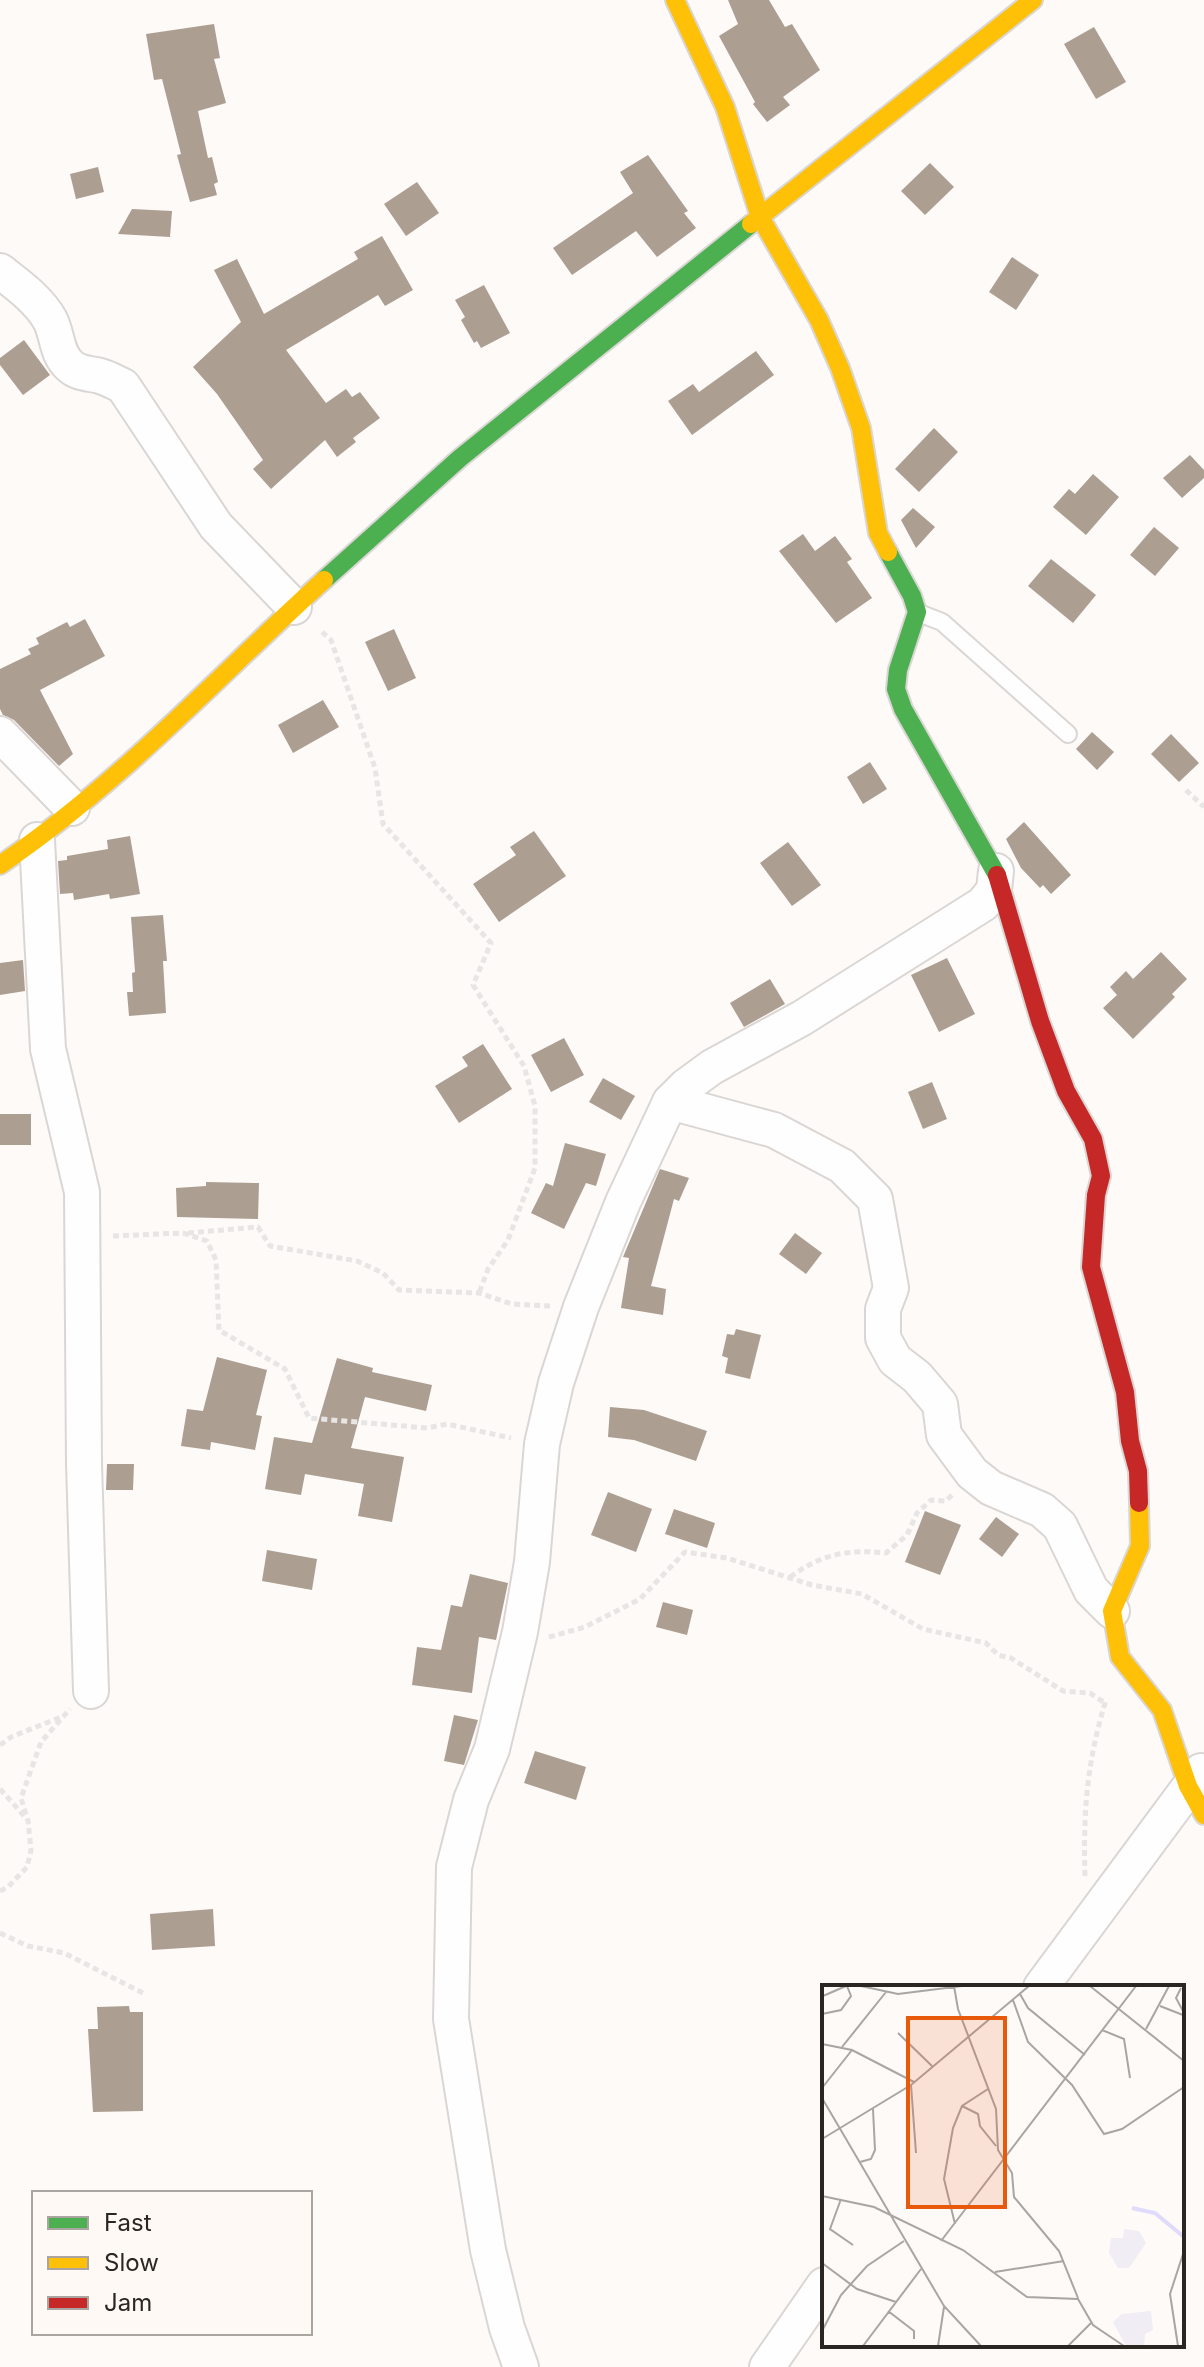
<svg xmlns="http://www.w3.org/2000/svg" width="1204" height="2367" font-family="Inter,sans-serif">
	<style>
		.building { fill: #ad9e92 }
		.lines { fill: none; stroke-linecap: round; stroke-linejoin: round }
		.lane-casing { stroke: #dad6d4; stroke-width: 20 }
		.street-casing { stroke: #dad6d4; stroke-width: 38 }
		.fast-casing { stroke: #dad6d4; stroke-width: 22 }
		.slow-casing { stroke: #dad6d4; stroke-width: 22 }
		.jam-casing { stroke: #dad6d4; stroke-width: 22 }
		.path { stroke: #e7e6e4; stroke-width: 5; stroke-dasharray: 6 4; stroke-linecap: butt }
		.lane { stroke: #fffefe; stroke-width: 16 }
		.street { stroke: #fffefe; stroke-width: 34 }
		.fast { stroke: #4caf50; stroke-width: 18 }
		.slow { stroke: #ffc107; stroke-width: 18 }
		.jam { stroke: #c62828; stroke-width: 18 }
		.inset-river { fill: none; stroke: #e0dafb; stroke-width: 4 }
		.inset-road { fill: none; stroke: #a9a5a2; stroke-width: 2 }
		.view { fill: #e8590c; fill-opacity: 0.15; stroke: #e8590c; stroke-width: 4 }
		.inset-edge { fill: none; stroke: #2b2622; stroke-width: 4 }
	</style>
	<rect width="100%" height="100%" fill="#fdfaf8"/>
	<g class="building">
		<path d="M728 0H769L785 27 792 24 820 70 783 97 790 105 767 122 753 104 755 102 719 36 738 24Z"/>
		<path d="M214 24 220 58 214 59 226 103 198 111 208 158 212 157 218 182 214 184 217 195 190 202 177 155 181 154 162 79 154 80 146 34Z"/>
		<path d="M1094 27 1126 82 1096 99 1064 44Z"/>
		<path d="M648 155 688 211 684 213 696 228 657 257 636 231 572 275 553 248 633 193 620 172Z"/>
		<path d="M930 163 954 187 925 215 901 191Z"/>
		<path d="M98 167 104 192 76 199 70 174Z"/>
		<path d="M417 182 439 213 406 236 384 204Z"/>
		<path d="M132 209 172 211 170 237 118 234Z"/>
		<path d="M382 236 413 290 385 306 378 295 286 350 326 403 346 389 352 397 360 392 380 418 353 438 356 442 337 457 325 440 271 489 253 469 263 460 217 394 193 367 241 322 214 270 237 259 264 314 358 259 354 252Z"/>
		<path d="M1012 257 1039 275 1016 310 989 292Z"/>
		<path d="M484 285 510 333 481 348 477 341 474 343 461 320 465 317 455 300Z"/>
		<path d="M24 340 50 375 23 395 0 365V358Z"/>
		<path d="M756 351 774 375 692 435 668 401 693 384 699 392Z"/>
		<path d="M934 428 958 452 919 492 895 469Z"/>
		<path d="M1190 455 1204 470V478L1182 498 1163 478Z"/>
		<path d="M1093 474 1119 497 1086 535 1053 507 1069 489 1075 494Z"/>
		<path d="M913 508 935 527 916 548 901 520Z"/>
		<path d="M1154 527 1179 548 1155 576 1130 555Z"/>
		<path d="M803 534 815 551 835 536 852 559 847 562 872 598 836 623 779 551Z"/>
		<path d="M1051 559 1096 595 1073 623 1028 586Z"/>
		<path d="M85 619 105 656 40 690 73 754 59 766 14 720 3 715 0 709V669L31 654 28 649 39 644 36 638 67 622 70 627Z"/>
		<path d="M394 629 416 678 388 691 365 642Z"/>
		<path d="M323 700 339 727 293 753 278 725Z"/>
		<path d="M1092 732 1114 752 1097 770 1076 749Z"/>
		<path d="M1171 734 1199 763 1179 782 1151 754Z"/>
		<path d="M870 762 887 789 863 804 847 777Z"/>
		<path d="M1024 822 1071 875 1051 894 1043 885 1040 888 1021 868 1006 839Z"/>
		<path d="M534 831 566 876 499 922 473 884 516 855 510 847Z"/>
		<path d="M130 836 140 894 110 899 109 894 74 900 73 893 60 894 58 861 67 860V856L108 849 107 840Z"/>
		<path d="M788 842 821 885 792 906 760 863Z"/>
		<path d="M163 915 167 961H163L166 1013 129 1016 127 992H133L132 973 135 972 131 917Z"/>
		<path d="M1161 952 1187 979 1172 994 1175 997 1133 1039 1103 1008 1117 995 1110 987 1126 971 1133 979Z"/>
		<path d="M947 958 975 1014 939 1032 911 975Z"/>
		<path d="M23 960 25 991 0 995V963Z"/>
		<path d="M770 979 785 1004 744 1027 730 1003Z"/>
		<path d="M564 1038 584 1075 551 1092 531 1055Z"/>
		<path d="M483 1044 512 1089 459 1123 435 1086 468 1066 462 1057Z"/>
		<path d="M603 1078 635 1096 621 1120 589 1102Z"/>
		<path d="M932 1082 947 1119 923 1129 908 1092Z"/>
		<rect x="0" y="1114" width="31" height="31"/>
		<path d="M565 1143 606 1154 596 1186 586 1183 564 1229 531 1213 546 1183 553 1186Z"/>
		<path d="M660 1169 689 1178 679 1201 674 1199 651 1286 666 1289 663 1315 621 1308 629 1258 623 1257Z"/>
		<path d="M206 1182 259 1183 258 1219 177 1217 176 1188 206 1186Z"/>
		<path d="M795 1233 822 1253 806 1274 779 1254Z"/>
		<path d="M736 1329 761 1335 750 1379 725 1373 728 1358 722 1356 727 1334 734 1335Z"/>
		<path d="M217 1357 267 1370 256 1415 262 1416 255 1450 211 1442 210 1450 181 1446 187 1409 203 1411Z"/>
		<path d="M337 1358 373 1368 372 1372 432 1385 426 1411 365 1397 351 1448 404 1457 392 1522 358 1516 364 1484 305 1474 301 1495 265 1489 274 1437 312 1443Z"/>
		<path d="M610 1407 644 1410 707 1431 696 1461 634 1440 608 1437Z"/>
		<path d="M107 1464H134L133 1490H106Z"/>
		<path d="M608 1492 652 1509 636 1552 591 1535Z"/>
		<path d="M674 1509 715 1523 707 1548 665 1534Z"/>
		<path d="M925 1511 961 1525 940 1575 905 1562Z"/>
		<path d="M996 1517 1019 1534 1002 1557 979 1539Z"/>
		<path d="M267 1550 317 1559 312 1590 262 1581Z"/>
		<path d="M470 1574 508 1583 496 1640 479 1637 472 1693 412 1685 417 1647 441 1650 451 1605 462 1607Z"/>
		<path d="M663 1602 693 1610 687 1635 656 1627Z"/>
		<path d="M454 1715 478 1720 464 1765 444 1761Z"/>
		<path d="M535 1751 586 1767 576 1800 524 1783Z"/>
		<path d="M213 1909 215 1946 152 1950 150 1914Z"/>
		<path d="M129 2006 130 2012H143V2111L93 2112 88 2029H98L97 2007Z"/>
	</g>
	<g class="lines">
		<defs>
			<path id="lane" d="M919 613 942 622 1068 734"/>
			<g id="street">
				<path d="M0 271C18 285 39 300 50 320 58 335 56 354 70 366 79 374 88 373 100 376 108 378 116 383 123 386L216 526 294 607"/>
				<path d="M0 734 72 808"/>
				<path d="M37 840 48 1049 82 1192 84 1464 91 1691"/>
				<path d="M670 1102 774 1130 842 1166 875 1199 891 1288 883 1309V1338L895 1360 917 1377 940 1404 944 1435 972 1473 991 1488 1042 1510 1060 1526 1091 1590 1112 1611"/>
				<path d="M1041 1987 1201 1771"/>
				<path d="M521 2367 507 2328 488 2250 451 2019 454 1867 471 1800 492 1749 520 1632 532 1562 542 1444 556 1383 581 1307 623 1202 670 1102 686 1086 712 1067 802 1018 983 904 994 890 996 871"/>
				<path d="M767 2367 824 2285"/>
			</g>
			<g id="fast">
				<path d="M888 552 912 596 917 612 898 670 896 689 903 709 997 875"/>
				<path d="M324 580 460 458 751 224"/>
			</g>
			<g id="slow">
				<path d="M675 0 725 107 760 217 819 320 840 368 861 428 878 533 888 552"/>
				<path d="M751 224 1033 0"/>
				<path d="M0 865C120 784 218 676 324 580"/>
				<path d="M1139 1503 1140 1546 1112 1611 1120 1657 1162 1710 1188 1786 1204 1815"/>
			</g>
			<path id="jam" d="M997 875 1040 1021 1066 1091 1093 1139 1101 1176 1096 1195 1091 1267 1125 1392 1130 1441 1138 1471 1139 1503"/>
		</defs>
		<use href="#lane" class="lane-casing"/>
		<use href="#street" class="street-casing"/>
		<use href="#fast" class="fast-casing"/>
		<use href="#slow" class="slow-casing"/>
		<use href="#jam" class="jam-casing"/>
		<g class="path">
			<path d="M322 632 331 640 375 768 383 824 491 943 473 985 524 1066 535 1106V1168L508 1240 488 1269 479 1293"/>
			<path d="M1186 790 1204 807"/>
			<path d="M188 1233 258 1227 270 1246 357 1261 383 1273 399 1290 479 1293 512 1304 550 1306"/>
			<path d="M113 1236 183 1233 207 1241 216 1260 219 1330 285 1369 309 1418 427 1428 447 1424 511 1438"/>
			<path d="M790 1577C822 1554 847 1549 886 1553L907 1535 917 1513 931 1500 946 1501 953 1494"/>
			<path d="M549 1637 585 1627 640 1599 685 1552 727 1558 812 1585 862 1594 923 1629 986 1643 998 1655 1011 1658 1063 1691 1090 1693 1105 1703"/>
			<path d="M0 1745 11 1737 61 1717"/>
			<path d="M0 1789 26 1818"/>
			<path d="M1085 1876C1083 1812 1087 1761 1106 1700"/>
			<path d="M0 1891 8 1887 27 1867 31 1850 28 1821 21 1798 41 1742 70 1709"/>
			<path d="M0 1933 28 1946 64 1953 145 1994"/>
		</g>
		<use href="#lane" class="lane"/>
		<use href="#street" class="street"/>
		<use href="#fast" class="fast"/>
		<use href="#slow" class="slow"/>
		<use href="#jam" class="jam"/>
	</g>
	<g transform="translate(822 1985)">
		<rect width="362" height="362" fill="#fdfaf8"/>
		<path d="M302 244 317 246 324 258 307 283H296L287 268 289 253H301ZM329 326 331 345 323 349 322 361H304L291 337 300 329Z" fill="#f0edf5"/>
		<path class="inset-river" d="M310 223 333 228 362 252"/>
		<path class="inset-road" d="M39 1 76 9 140 1M132 1 136 24 174 124 176 165 190 188 192 212 237 266 256 313M268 1 362 76M359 3 354 13 361 26 362 52M198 9 206 23 263 70M1 11 24 1M191 15 206 57 250 100 282 149 300 144 362 102M338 21 361 30M0 29 19 25 29 11 25 1M324 44 347 1M280 45 302 54 308 93M76 48 110 81M0 59 30 65 92 97M20 62 64 7M89 100 94 168M0 103 30 65M0 113 122 321 159 361M140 121 156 129 158 141 174 161M0 154 89 100 207 1M38 177 49 174 53 165 51 124M0 211 52 222 141 265 205 312 256 314 271 340 302 361M19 214 8 244 31 260M133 239 122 194 131 143 140 121 166 104M119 256 314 1M0 278 35 304 74 317M173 287 242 276M66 326 92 346V354M0 346 19 310 45 281 82 256M41 361 99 284M116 361 122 322M246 361 269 338M356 361 348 309 362 266"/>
		<path class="view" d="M86 33H183V222H86Z"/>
		<rect width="362" height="362" class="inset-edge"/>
	</g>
	<rect x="32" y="2191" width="280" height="144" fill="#fff9f6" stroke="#aaa5a1" stroke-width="2"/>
	<rect x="48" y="2217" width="40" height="12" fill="#4caf50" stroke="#aaa5a1" stroke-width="2"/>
	<text x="104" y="2231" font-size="24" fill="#2b2622">Fast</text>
	<rect x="48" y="2257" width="40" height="12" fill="#ffc107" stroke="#aaa5a1" stroke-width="2"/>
	<text x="104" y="2271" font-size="24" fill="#2b2622">Slow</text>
	<rect x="48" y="2297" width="40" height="12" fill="#c62828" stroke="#aaa5a1" stroke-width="2"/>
	<text x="104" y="2311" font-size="24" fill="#2b2622">Jam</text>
</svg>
